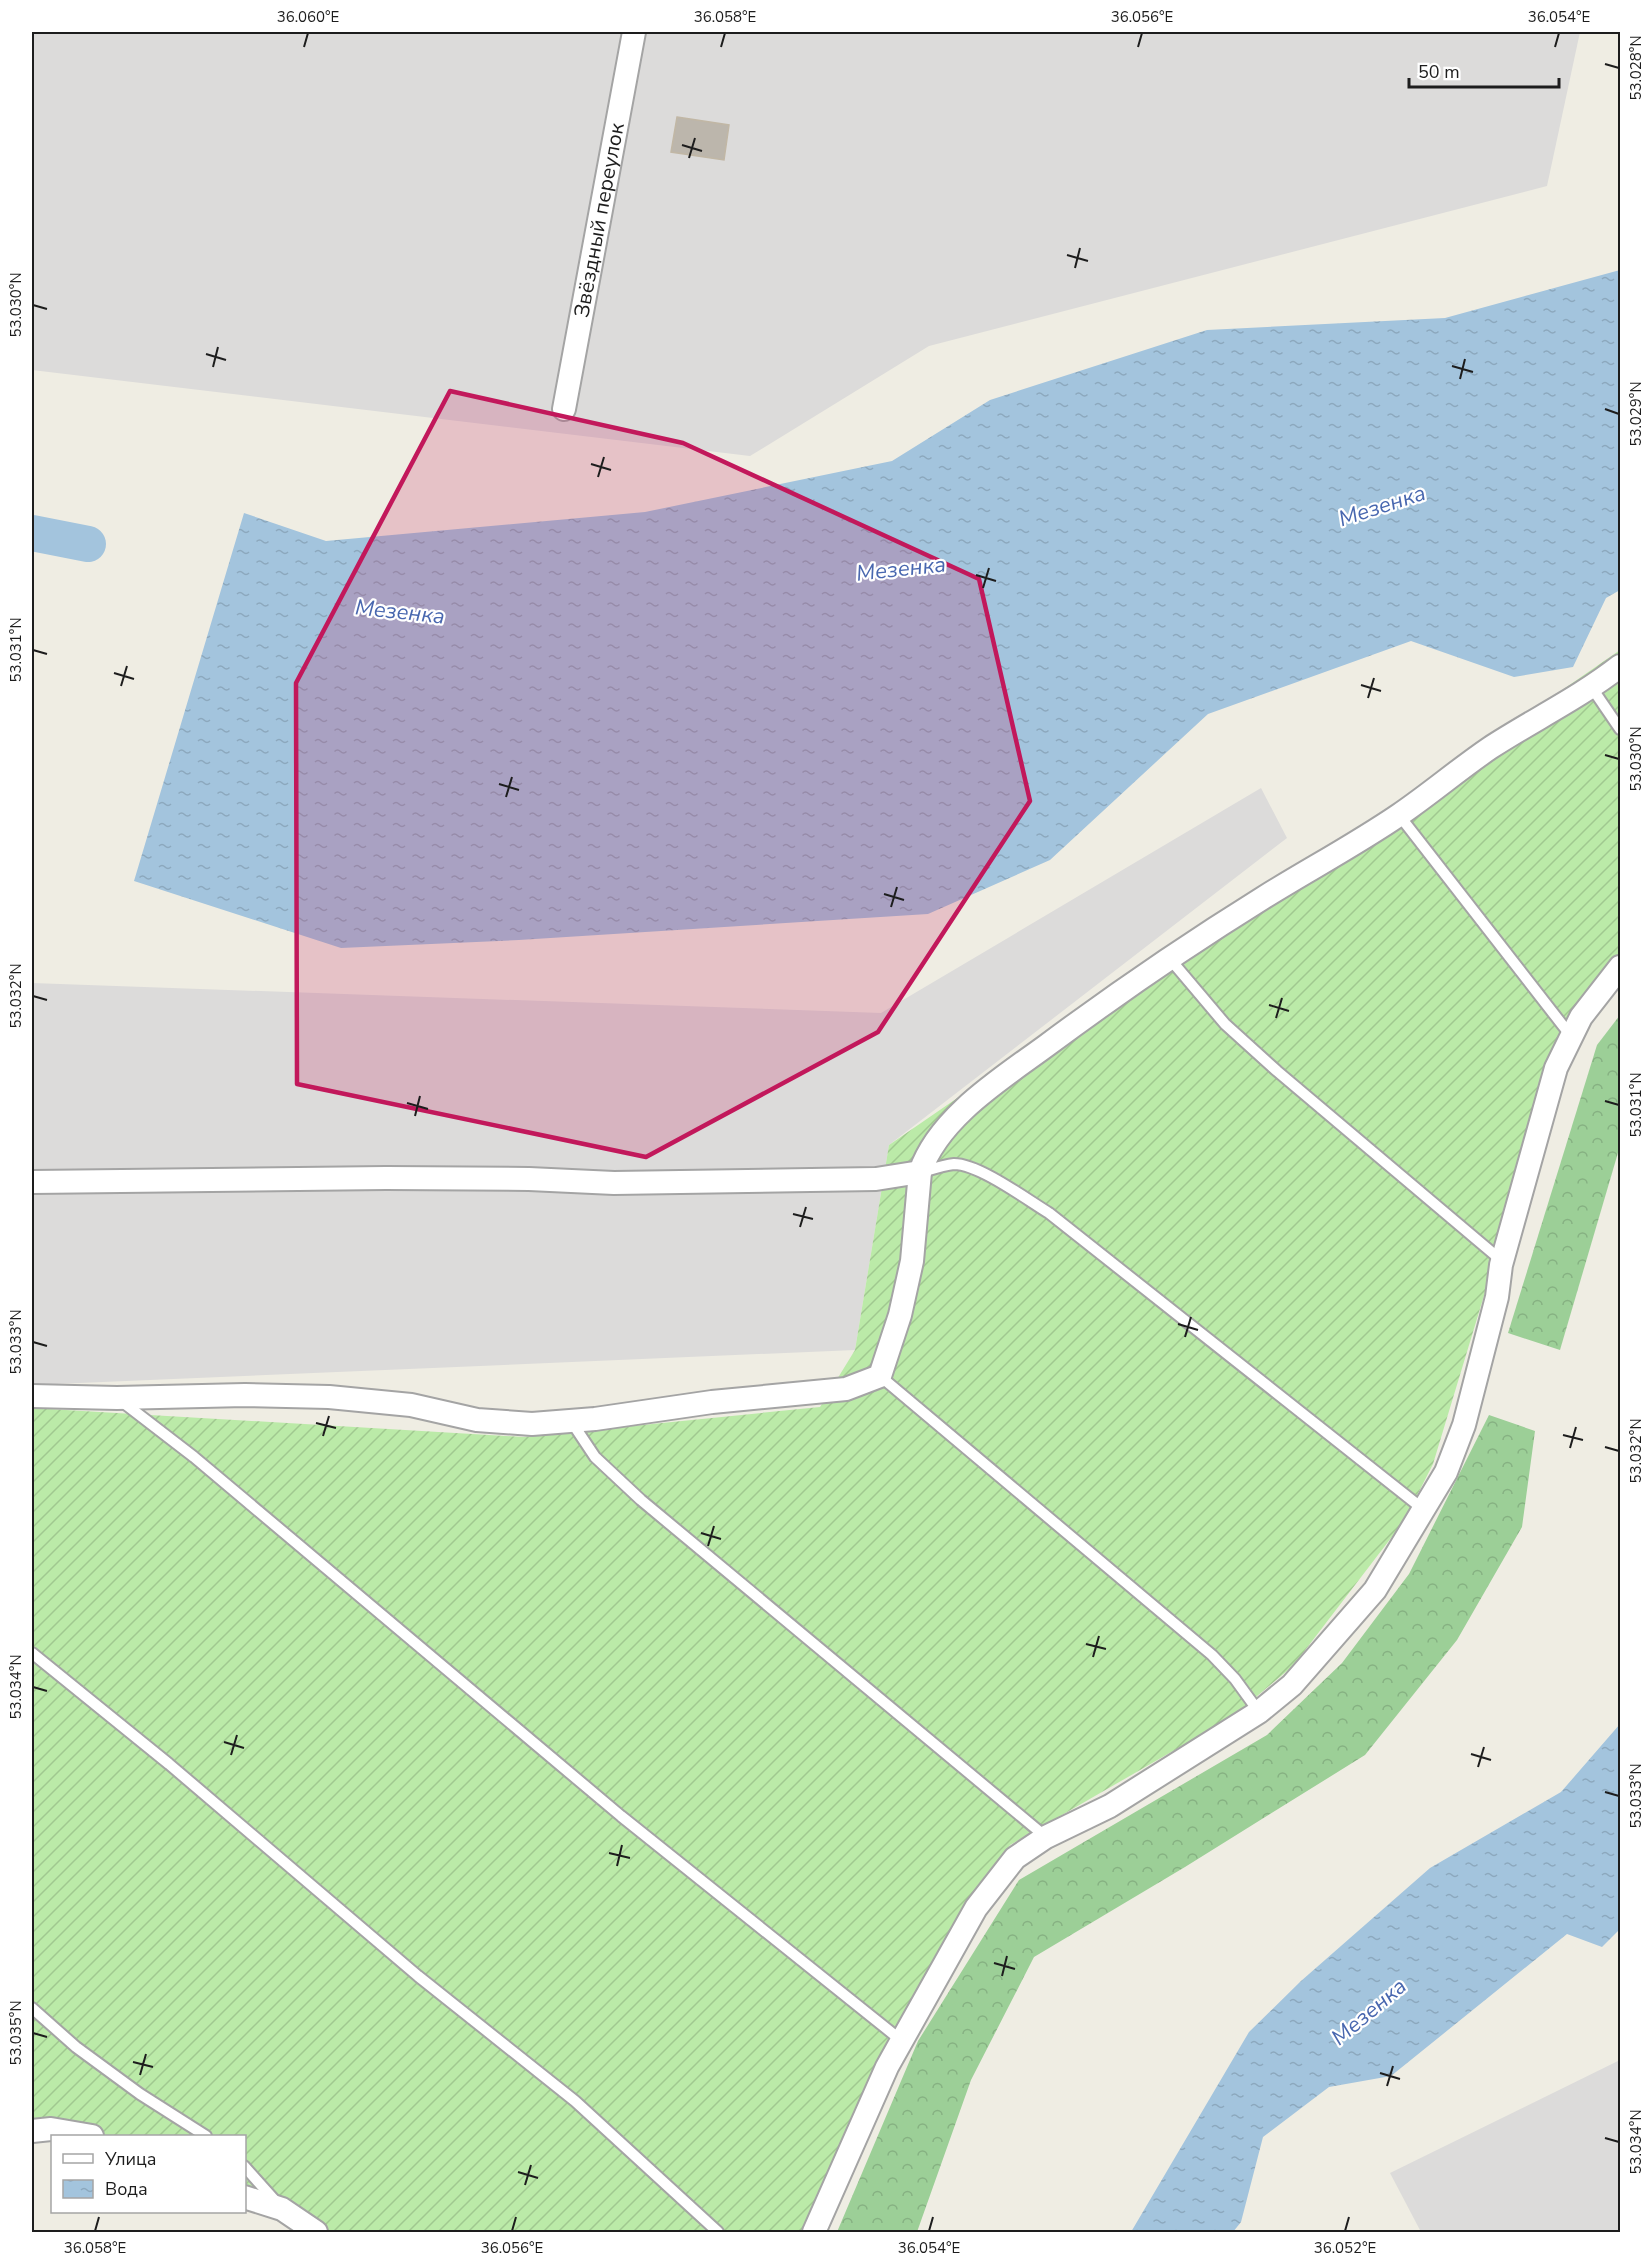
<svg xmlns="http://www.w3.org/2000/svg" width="1652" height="2264" font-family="'Nunito Sans',sans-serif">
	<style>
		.residential { fill: #dcdbda }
		.forest { fill: url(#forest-crowns) }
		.garden { fill: url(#garden-furrows) }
		.water { fill: url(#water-ripples) }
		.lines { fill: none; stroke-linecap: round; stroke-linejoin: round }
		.river { stroke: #a3c4dd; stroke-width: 36 }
		.building { fill: #bcb6ac; stroke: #c1b7a5; stroke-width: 1.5 }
		.service-casing { stroke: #a4a4a4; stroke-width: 14 }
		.minor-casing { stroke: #a4a4a4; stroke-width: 26 }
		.service { stroke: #fff; stroke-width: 10 }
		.minor { stroke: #fff; stroke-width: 22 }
		.marked { fill: #c2185b; fill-opacity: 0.2; stroke: #c2185b; stroke-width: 4.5; stroke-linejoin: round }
		.ticks { fill: none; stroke: #1d1d1d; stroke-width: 2 }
		.labels { text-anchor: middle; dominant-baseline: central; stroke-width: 4.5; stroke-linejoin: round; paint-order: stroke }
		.street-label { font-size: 21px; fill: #1d1d1d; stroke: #fff }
		.water-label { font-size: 22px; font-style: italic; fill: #4867af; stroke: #fff }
		.neatline { fill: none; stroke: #1d1d1d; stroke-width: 2 }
		.ticks-label { font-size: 15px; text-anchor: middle; fill: #1d1d1d }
	</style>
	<defs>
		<pattern id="forest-crowns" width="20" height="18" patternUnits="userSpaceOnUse" patternTransform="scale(1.5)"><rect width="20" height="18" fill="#9ccf97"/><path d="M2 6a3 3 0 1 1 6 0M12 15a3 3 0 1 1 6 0" fill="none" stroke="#86b182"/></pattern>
		<pattern id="garden-furrows" width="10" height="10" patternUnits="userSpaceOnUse" patternTransform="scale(1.5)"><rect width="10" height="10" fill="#bbeaa8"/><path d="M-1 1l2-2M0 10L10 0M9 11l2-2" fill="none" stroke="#a0c890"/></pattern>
		<pattern id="water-ripples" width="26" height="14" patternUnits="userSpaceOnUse" patternTransform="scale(1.5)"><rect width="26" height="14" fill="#a3c4dd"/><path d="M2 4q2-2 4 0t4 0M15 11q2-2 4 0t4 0" fill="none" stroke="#8ca8bd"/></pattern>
	</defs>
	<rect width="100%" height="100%" fill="#efede3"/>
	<g class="residential">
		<path d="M32 32H1580L1547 186 929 346 750 456 32 370Z"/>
		<path d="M1261 788 1287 838 889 1145 855 1350 32 1385V983L881 1013Z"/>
		<path d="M1620 2060V2232H1421L1390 2173Z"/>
	</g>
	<g class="forest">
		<path d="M1620 1015V1146L1560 1350 1508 1333 1597 1045Z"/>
		<path d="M1489 1415 1535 1431 1522 1527 1457 1640 1365 1755 1185 1867 1034 1957 971 2080 917 2232H837L918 2041 1019 1880 1267 1735 1342 1663 1409 1574Z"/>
	</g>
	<path class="garden" d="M1620 650V964L1569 1015 1433 1464 1404 1521 1293 1666 1232 1717 1010 1845 887 2044 804 2232H296L245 2192 244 2136H52V2142L32 2137V1408L523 1437 820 1407 855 1350 889 1145 1204 928 1396 805Z"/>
	<g class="water">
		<path d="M1620 270V590L1606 598 1573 667 1514 677 1411 641 1208 714 1050 860 928 914 519 940 341 948 134 881 244 513 326 541 645 512 892 461 990 400 1207 330 1445 318Z"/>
		<path d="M1620 1724V1929L1602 1947 1567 1934 1391 2076 1329 2087 1263 2137 1241 2222 1233 2232H1131L1249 2032 1301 1981 1430 1868 1561 1792Z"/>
	</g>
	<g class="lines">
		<path class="river" d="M32 533 88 544"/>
	</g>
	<path class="building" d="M677 117 729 125 724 160 671 152Z"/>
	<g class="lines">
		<defs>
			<g id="service">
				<path d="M1592 688 1620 729"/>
				<path d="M1399 815 1571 1036"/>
				<path d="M1170 959 1225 1024 1277 1071 1495 1255 1499 1262"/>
				<path d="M922 1172C932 1169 944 1165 954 1164 979 1164 1026 1199 1049 1213L1423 1509"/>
				<path d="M880 1376 1212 1655 1235 1679 1259 1712"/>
				<path d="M120 1400 194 1457 621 1816 902 2041"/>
				<path d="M571 1421 595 1457 641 1500 1046 1837"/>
				<path d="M32 1653 169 1764 418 1976 575 2101 718 2232"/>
				<path d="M32 2008 76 2047 140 2094 206 2136"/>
				<path d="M244 2166 278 2204"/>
			</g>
			<g id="minor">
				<path id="s1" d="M564 409 634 32"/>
				<path d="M32 1182 386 1178 529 1179 614 1183 876 1179 920 1172C939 1117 1001 1079 1046 1046 1116 994 1189 944 1263 898 1308 870 1355 845 1399 815 1430 794 1459 769 1490 748 1533 720 1579 698 1620 666"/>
				<path d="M32 1396 117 1398 245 1395 329 1397 411 1405 477 1420 532 1424 595 1419 712 1402 846 1389 880 1376 900 1315 912 1261 920 1172"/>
				<path d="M32 2131 51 2129 92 2136"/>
				<path d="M244 2197 282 2209 316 2232"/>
				<path d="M814 2232 887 2067 976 1908 1015 1858 1046 1837 1110 1806 1259 1712 1292 1685 1375 1590 1446 1472 1464 1425 1497 1297 1501 1265 1556 1068 1581 1017 1620 967"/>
			</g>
		</defs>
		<use href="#service" class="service-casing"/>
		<use href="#minor" class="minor-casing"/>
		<use href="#service" class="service"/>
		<use href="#minor" class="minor"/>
	</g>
	<path class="marked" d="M450 391 683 443 979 579 1030 801 878 1032 646 1157 297 1084 296 683Z"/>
	<path class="ticks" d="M304 47 308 33M721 47 725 33M1138 47 1142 33M1555 47 1559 33M1605 64 1619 68M682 145 702 151M689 158 695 138M1067 255 1088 261M1075 268 1080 248M33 305 47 309M206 354 226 360M1452 366 1473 372M213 367 218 347M1460 379 1465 359M1605 409 1619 414M591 464 611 470M598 477 604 457M976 575 996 581M983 588 989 568M33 650 47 654M114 673 134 679M1361 685 1381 691M121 686 127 666M1368 698 1374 678M1605 755 1619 759M499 784 519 790M506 797 512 777M884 894 904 900M891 907 897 887M33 996 47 1000M1269 1005 1289 1011M1276 1018 1282 998M1605 1101 1619 1105M407 1103 428 1109M415 1116 420 1096M793 1214 813 1219M800 1227 806 1207M1178 1324 1198 1330M1185 1337 1191 1317M33 1342 47 1346M316 1423 336 1428M1563 1435 1583 1440M323 1436 329 1416M1605 1447 1619 1451M1570 1448 1576 1427M701 1533 721 1539M708 1546 714 1526M1086 1644 1106 1649M1093 1657 1099 1636M33 1687 47 1691M224 1742 244 1748M1471 1754 1491 1760M231 1755 237 1735M1478 1767 1484 1747M1605 1792 1619 1796M609 1853 630 1858M617 1866 622 1845M994 1963 1015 1969M1002 1976 1007 1956M33 2033 47 2037M133 2062 153 2067M1380 2073 1400 2079M140 2075 146 2054M1387 2086 1393 2066M1605 2138 1619 2142M518 2172 538 2178M525 2185 531 2165M95 2231 99 2217M512 2231 516 2217M929 2231 933 2217M1345 2231 1349 2217"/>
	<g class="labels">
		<g class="street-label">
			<text stroke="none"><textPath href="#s1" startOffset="192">Звёздный переулок</textPath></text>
		</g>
		<g class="water-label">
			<text transform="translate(1382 506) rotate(-18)">Мезенка</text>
			<text transform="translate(901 569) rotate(-6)">Мезенка</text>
			<text transform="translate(400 612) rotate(6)">Мезенка</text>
			<text transform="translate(1369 2012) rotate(-40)">Мезенка</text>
		</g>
	</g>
	<rect width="1652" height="2264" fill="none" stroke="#ffffff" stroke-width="66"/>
	<rect x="51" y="2135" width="195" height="78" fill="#ffffff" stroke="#a5a5a5" stroke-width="1.5"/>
	<rect x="63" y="2154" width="30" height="9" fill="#ffffff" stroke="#a5a5a5" stroke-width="1.5"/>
	<text x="105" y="2165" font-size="18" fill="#1d1d1d">Улица</text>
	<rect x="63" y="2180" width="30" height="18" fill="url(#water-ripples)" stroke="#a5a5a5" stroke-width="1.5"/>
	<text x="105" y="2195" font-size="18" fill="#1d1d1d">Вода</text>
	<path d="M1409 78v9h150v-9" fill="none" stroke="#1d1d1d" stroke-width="3"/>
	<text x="1418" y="78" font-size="18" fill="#1d1d1d" stroke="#ffffff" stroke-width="4.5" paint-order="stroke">50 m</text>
	<rect x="33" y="33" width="1586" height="2198" class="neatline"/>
	<g class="ticks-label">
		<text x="308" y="22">36.060°E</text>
		<text x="725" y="22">36.058°E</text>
		<text x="1142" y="22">36.056°E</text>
		<text x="1559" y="22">36.054°E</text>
		<text transform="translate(1636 68) rotate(-90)" y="5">53.028°N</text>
		<text transform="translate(16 305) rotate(-90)" y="5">53.030°N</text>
		<text transform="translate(1636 414) rotate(-90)" y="5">53.029°N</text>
		<text transform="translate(16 650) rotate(-90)" y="5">53.031°N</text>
		<text transform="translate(1636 759) rotate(-90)" y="5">53.030°N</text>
		<text transform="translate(16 996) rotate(-90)" y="5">53.032°N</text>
		<text transform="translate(1636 1105) rotate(-90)" y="5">53.031°N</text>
		<text transform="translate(16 1342) rotate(-90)" y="5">53.033°N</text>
		<text transform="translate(1636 1451) rotate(-90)" y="5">53.032°N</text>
		<text transform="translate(16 1687) rotate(-90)" y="5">53.034°N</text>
		<text transform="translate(1636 1796) rotate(-90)" y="5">53.033°N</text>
		<text transform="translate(16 2033) rotate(-90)" y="5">53.035°N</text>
		<text transform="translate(1636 2142) rotate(-90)" y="5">53.034°N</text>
		<text x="95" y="2253">36.058°E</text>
		<text x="512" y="2253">36.056°E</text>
		<text x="929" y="2253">36.054°E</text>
		<text x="1345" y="2253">36.052°E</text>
	</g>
</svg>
